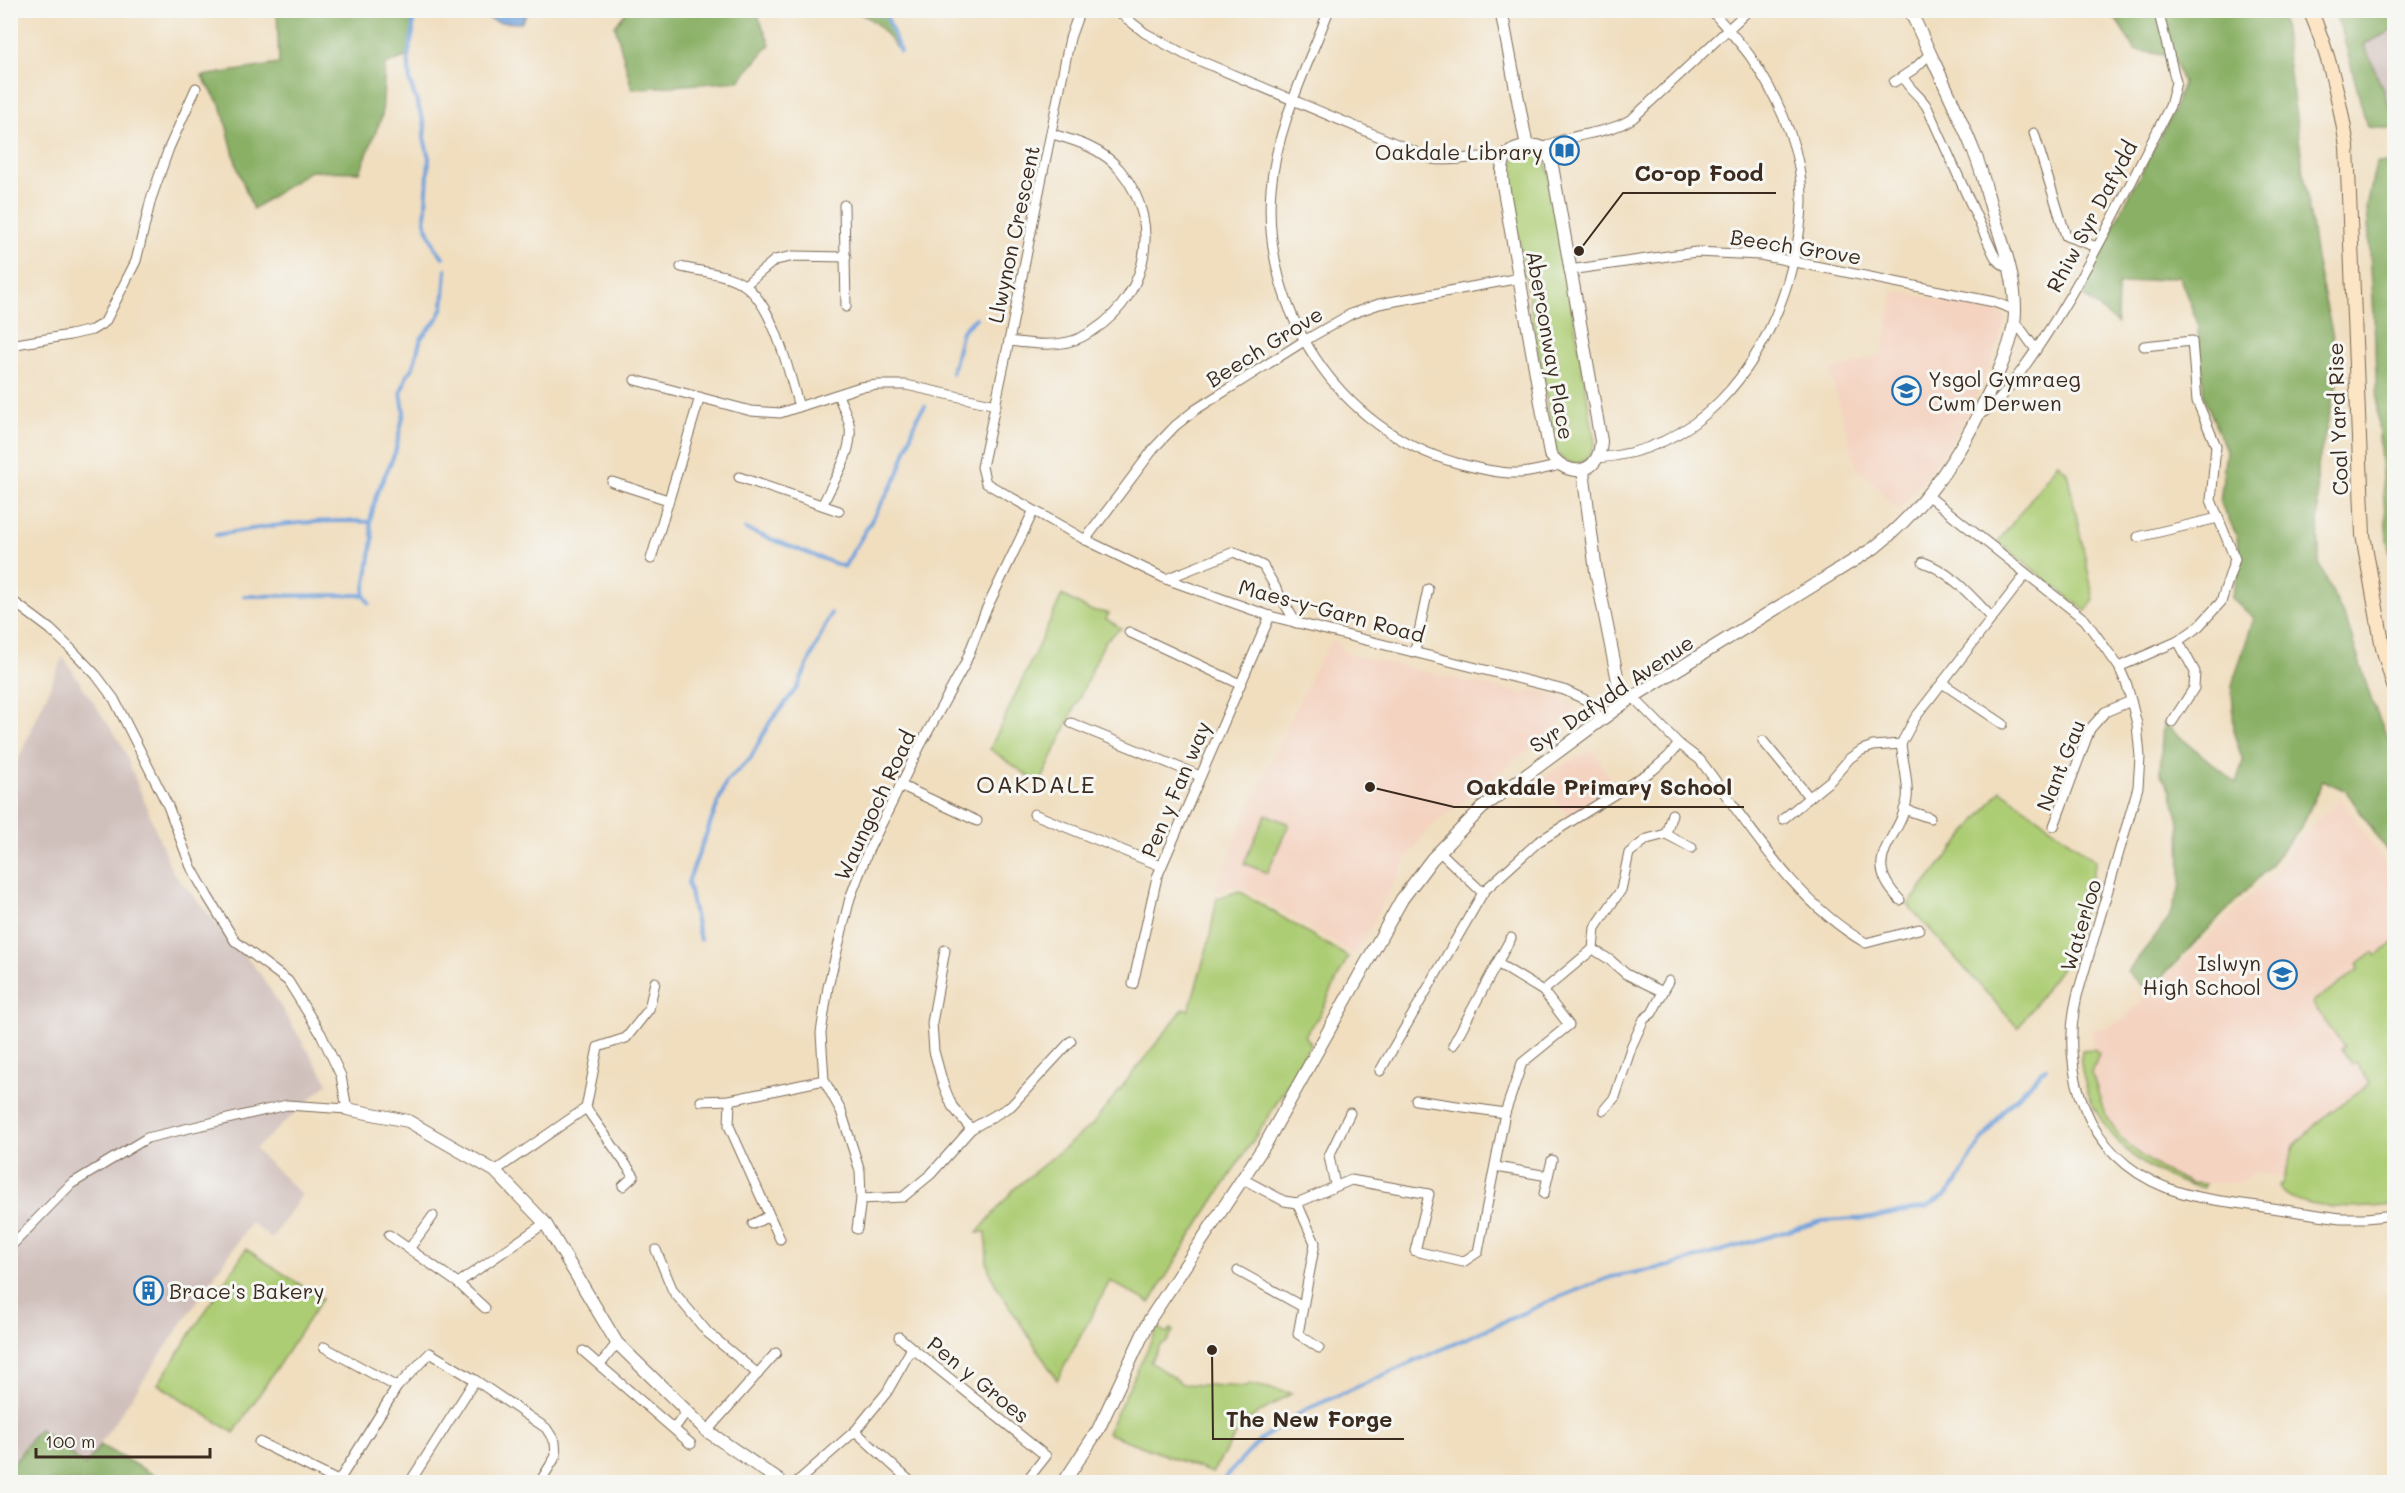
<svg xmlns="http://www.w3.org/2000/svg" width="2405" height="1493" font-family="Mali,sans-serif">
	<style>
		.built { fill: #f4d3c1 }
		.industrial { fill: #d0c0bc }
		.green { fill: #adcd75; stroke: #747c4a; stroke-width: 1.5 }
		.forest { fill: #8ab066; stroke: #626d42; stroke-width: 1.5 }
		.water { fill: #71a2dc; stroke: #56667d; stroke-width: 1.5 }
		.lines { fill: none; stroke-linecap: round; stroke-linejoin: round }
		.stream { stroke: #71a2dc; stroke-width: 4 }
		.minor-casing { stroke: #7a6956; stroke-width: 11 }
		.tertiary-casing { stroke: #7a6956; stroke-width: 14 }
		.secondary-casing { stroke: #7a6956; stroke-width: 16 }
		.minor { stroke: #fff; stroke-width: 9 }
		.tertiary { stroke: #fff; stroke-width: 12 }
		.secondary { stroke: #fce5c4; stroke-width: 14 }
		.labels { text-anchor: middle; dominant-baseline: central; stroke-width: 6; stroke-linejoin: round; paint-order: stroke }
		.poi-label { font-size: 21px; fill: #3b2a1e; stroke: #f6f6f2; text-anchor: end }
		.street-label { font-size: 21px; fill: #3b2a1e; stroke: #f6f6f2 }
		.quarter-label { font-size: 24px; letter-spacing: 1.5px; fill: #3b2a1e; stroke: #f6f6f2 }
		.leader { fill: none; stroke: #3b2a1e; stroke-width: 2 }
		.callout-dot { fill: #3b2a1e; stroke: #f6f6f2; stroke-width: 2 }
		.callout-label { font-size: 22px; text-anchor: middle; font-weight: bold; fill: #3b2a1e; stroke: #f6f6f2; stroke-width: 6; stroke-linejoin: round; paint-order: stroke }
	</style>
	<rect width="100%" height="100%" fill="#f6f6f2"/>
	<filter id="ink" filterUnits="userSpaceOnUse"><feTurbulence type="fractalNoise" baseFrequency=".0167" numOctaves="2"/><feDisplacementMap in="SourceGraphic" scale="12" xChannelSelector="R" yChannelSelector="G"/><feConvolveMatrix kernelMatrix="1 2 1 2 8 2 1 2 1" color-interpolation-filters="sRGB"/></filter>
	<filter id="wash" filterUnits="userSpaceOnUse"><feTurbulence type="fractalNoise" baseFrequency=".008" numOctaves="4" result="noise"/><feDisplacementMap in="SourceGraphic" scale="24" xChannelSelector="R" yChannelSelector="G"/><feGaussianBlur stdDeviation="1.35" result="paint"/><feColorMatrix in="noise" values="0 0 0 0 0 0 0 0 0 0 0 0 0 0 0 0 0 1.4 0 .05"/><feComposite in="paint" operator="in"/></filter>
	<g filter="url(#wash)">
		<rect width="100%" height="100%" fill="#f0debf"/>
		<g class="built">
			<path d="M1894 291 1998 312 2006 320 1996 349 1970 410 1947 448 1899 511 1856 466 1830 371 1882 355Z"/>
			<path d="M1333 640 1347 654 1524 694 1538 690 1569 701 1577 711 1427 830 1407 858 1355 955 1238 885 1214 893 1243 821 1314 670Z"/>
			<path d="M1593 749 1616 789 1570 817 1536 780Z"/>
			<path d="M2341 798 2394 876V1193L2282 1184 2283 1177 2255 1173 2240 1183H2190L2163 1170 2139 1154 2111 1124 2092 1073V1029L2107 1027 2122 1020 2281 866 2292 844Z"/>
		</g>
		<g class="industrial">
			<path d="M2394 30V117L2364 43Z"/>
			<path d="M63 657 122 745 172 871 261 975 328 1083 255 1149 302 1195 271 1239 251 1222 85 1466 39 1428 11 1467V776Z"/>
		</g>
		<g class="green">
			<path d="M1531 151C1543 154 1545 161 1549 173L1595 442C1590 467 1566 472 1555 448L1507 173C1511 159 1517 155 1531 151Z"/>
			<path d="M2058 463 2067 472 2094 600 2086 611 1998 542Z"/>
			<path d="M1062 595 1089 610 1109 613 1106 619 1121 628 1105 641 1040 784 990 749Z"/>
			<path d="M2001 790 2096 861 2074 949 2018 1028 1908 905Z"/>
			<path d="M1266 814 1289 824 1267 873 1244 863Z"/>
			<path d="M1239 891 1348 957 1320 1014 1305 1035 1311 1044 1270 1114 1189 1239 1150 1303 1110 1281 1057 1380 995 1284 987 1264 986 1232 977 1233 1015 1188 1092 1125 1184 1008 1189 1010 1209 941 1217 898Z"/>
			<path d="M2394 942V1204C2370 1210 2288 1212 2279 1185L2282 1184 2294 1146 2321 1119 2370 1083 2355 1062 2352 1064 2341 1049 2344 1047 2312 1003 2360 968 2357 964 2373 952 2376 956Z"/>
			<path d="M2094 1049 2099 1053 2092 1073 2104 1112 2119 1136 2139 1154 2163 1170 2190 1183 2205 1184 2204 1188C2141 1177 2090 1128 2081 1064 2080 1058 2082 1055 2082 1050Z"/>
			<path d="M246 1249 322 1299 234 1433 158 1384Z"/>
			<path d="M1158 1327 1167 1333 1171 1329 1173 1331 1166 1343 1161 1344 1150 1362 1183 1384 1247 1387 1249 1384 1292 1393 1243 1423 1212 1473 1107 1433Z"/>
		</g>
		<g class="forest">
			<path d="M277 11H413V32L408 56 385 65 382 116 360 172 310 171 253 209 237 167 222 108 202 76 279 64Z"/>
			<path d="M627 11H756L770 44 739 81 632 89 615 26Z"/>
			<path d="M847 11H874L876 14H886L900 52C885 33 873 13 847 11Z"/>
			<path d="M2111 11H2281L2316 259 2333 337 2337 383 2317 469 2319 563 2348 626 2372 702 2394 752V861L2346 791 2323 780 2302 826 2267 869 2148 991 2127 972 2168 920 2181 885 2180 826 2171 790 2160 773 2163 723 2236 783 2243 761 2234 734 2232 685 2254 618 2231 598 2242 562 2236 534 2220 502 2226 450 2204 397 2197 321 2179 276 2118 285 2117 323 2079 292 2173 112 2183 83 2174 57 2135 50Z"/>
			<path d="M2332 11H2394V30L2364 44 2394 117V129L2367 127 2342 31Z"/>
			<path d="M2376 163H2394V572L2387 539 2377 411 2374 314 2367 207Z"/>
			<path d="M39 1428 85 1466 100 1445 163 1480 162 1482H11V1467Z"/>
		</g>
		<path class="water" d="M468 11H529L521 23 498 22Z"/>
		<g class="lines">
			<g class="stream">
				<path d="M413 10V32L408 56 410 82 425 126 424 138 429 158 425 222 435 247 443 257"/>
				<path d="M874 10 876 14H886L900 52"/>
				<path d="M952 373 962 331 976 318"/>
				<path d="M745 529 844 567 897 477 917 417 925 406"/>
				<path d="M216 535C267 526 318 518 370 522"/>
				<path d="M244 596 364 595"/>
				<path d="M369 603 364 595 373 539 370 522 376 495 395 453 404 412 401 392 407 375 413 367 421 338 438 318 443 307 446 270"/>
				<path d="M700 940 688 882 726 782 750 759 770 722 797 688 831 613"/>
				<path d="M1221 1482 1260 1440 1305 1410 1557 1298 1611 1277 1670 1266 1822 1221 1871 1218 1926 1207 1946 1195 1957 1182 1972 1155 2003 1111 2046 1068"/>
			</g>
		</g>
	</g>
	<g filter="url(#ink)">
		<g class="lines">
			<defs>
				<g id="minor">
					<path d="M1080 10 1070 38 1009 341 982 467 986 483 1082 538 1166 579 1270 616 1564 690 1588 701 1601 720"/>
					<path d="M1116 10 1145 33 1184 54 1432 159C1456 163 1480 153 1504 158"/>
					<path d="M1329 10C1307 67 1277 126 1271 188 1261 309 1338 430 1457 463 1477 468 1500 474 1520 473 1533 472 1547 468 1560 465"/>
					<path d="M1903 77C1909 90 1920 95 1927 107L1993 253 1997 260 2009 269"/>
					<path d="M1894 82 1914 69 1930 54"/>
					<path d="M2034 133 2066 236 2097 247"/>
					<path d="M1543 148C1571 132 1606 136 1633 118L1749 10"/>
					<path d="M844 205 846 307"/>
					<path d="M681 267C701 272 727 273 744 285 774 305 789 373 799 407"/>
					<path d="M1569 270 1696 252 1760 255 1994 302 2015 310"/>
					<path d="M745 285 775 260 794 256 846 257"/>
					<path d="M2014 325 2020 328 2036 350"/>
					<path d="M1009 341C1032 344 1061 348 1082 337 1146 305 1166 225 1120 170 1103 149 1077 141 1052 134"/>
					<path d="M10 345 70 335 92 330 105 322 136 261 151 199 169 148 196 88"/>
					<path d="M635 380 751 411 780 413 860 387 878 385H906L996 405"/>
					<path d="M1978 415C1998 406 2009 387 2022 370 2081 288 2124 195 2170 106L2176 82 2158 10"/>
					<path d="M1597 458C1698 451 1760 372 1788 281 1797 249 1805 215 1801 182 1797 138 1774 91 1750 56 1738 40 1724 25 1711 10"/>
					<path d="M739 477 839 511"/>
					<path d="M612 482 668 500"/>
					<path d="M1927 495 2085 620 2119 667 2127 685 2137 724 2140 757 2138 787 2077 996C2059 1072 2087 1157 2165 1187 2192 1198 2221 1201 2250 1205 2280 1209 2310 1214 2341 1218H2366L2394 1215"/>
					<path d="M823 504C832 483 848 460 850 437 852 423 843 408 838 395"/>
					<path d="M2138 537 2218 518"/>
					<path d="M1085 540 1155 447 1175 426 1195 410 1304 341 1351 314 1379 304 1520 278"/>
					<path d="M651 559 700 397"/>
					<path d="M1923 562C1951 572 1971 596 1992 618"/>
					<path d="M1166 579 1234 552 1263 566 1296 623"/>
					<path d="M10 599 50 629 72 650 96 675 114 699 168 806 191 867 208 897 235 941 288 981 321 1034 341 1076 347 1109 287 1105 147 1138 71 1184 10 1247"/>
					<path d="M1129 632 1240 684"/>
					<path d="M1415 651 1428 589"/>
					<path d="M2119 667 2178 641 2198 627 2221 602 2235 559 2211 500 2216 446 2197 401 2192 341 2144 346"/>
					<path d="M1942 683 2003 724"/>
					<path d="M1633 697 1679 744 1700 760C1749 824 1794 902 1866 943L1919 929"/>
					<path d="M2172 722 2194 688 2195 672 2178 641"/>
					<path d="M1071 723 1200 776"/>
					<path d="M1763 741 1809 797"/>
					<path d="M900 785 977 821"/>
					<path d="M1904 809 1930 818"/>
					<path d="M1034 814 1161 866"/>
					<path d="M1783 819 1831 780 1850 758 1862 750 1873 746 1901 744 1915 718 2026 574"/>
					<path d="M2054 826 2090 729 2105 712 2131 701"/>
					<path d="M1666 834 1672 814"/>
					<path d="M1439 851 1483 893"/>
					<path d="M1900 900C1858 857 1901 841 1907 799 1909 782 1903 762 1901 744"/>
					<path d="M1593 949 1595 928 1621 890 1629 853 1647 839 1666 834 1692 848"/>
					<path d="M1593 949 1610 960 1626 974 1663 992 1669 981"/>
					<path d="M945 950 932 1023 934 1051 943 1084 952 1106 971 1129"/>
					<path d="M1497 963 1511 938"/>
					<path d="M1133 984 1157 877 1270 616"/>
					<path d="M1453 1045 1497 963 1543 991"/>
					<path d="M1380 1071 1484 891 1538 842 1653 770 1668 757 1679 744"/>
					<path d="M1416 1100 1505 1113"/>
					<path d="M701 1101 730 1100"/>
					<path d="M586 1108 634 1176 623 1186"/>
					<path d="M1604 1110 1615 1097 1632 1045 1644 1019 1652 1013 1663 992"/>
					<path d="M1496 1167 1548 1176 1552 1160"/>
					<path d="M495 1171 586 1108 598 1047 626 1038 649 1009 655 982"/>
					<path d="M1243 1179 1284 1201 1297 1203 1351 1180 1429 1194 1415 1251 1463 1262 1478 1252 1505 1113 1522 1063 1569 1025 1543 991 1593 949"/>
					<path d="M1335 1185 1329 1156 1350 1113"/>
					<path d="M1544 1194 1548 1176"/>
					<path d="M861 1199 903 1197 931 1174 971 1129 1011 1106 1071 1041"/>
					<path d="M1297 1203 1315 1243 1298 1334 1319 1348"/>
					<path d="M753 1224 769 1216"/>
					<path d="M857 1229 861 1199 860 1171 841 1111 824 1080 821 1033 828 987 850 898 868 851 921 744 965 664 985 612 1033 512"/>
					<path d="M389 1235 458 1283 545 1223"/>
					<path d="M780 1239 729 1126 730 1100 824 1080"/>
					<path d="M409 1249 433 1216"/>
					<path d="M656 1250 673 1291 708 1333 758 1374"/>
					<path d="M1238 1271 1303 1307"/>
					<path d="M458 1283 485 1308"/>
					<path d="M899 1337 912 1348"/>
					<path d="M324 1347 397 1387"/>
					<path d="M583 1351 691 1444"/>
					<path d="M600 1365 617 1343"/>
					<path d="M674 1429 686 1412"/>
					<path d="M707 1431 776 1353"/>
					<path d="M855 1431 911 1482"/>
					<path d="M259 1442 338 1481"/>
					<path d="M338 1482 397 1387 430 1353 475 1380"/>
					<path d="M410 1482 475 1380 546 1428 555 1442 556 1456 540 1482"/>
					<path d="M797 1482 855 1431 887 1392 912 1348 1046 1456 1031 1475"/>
				</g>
				<g id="tertiary">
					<path d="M1501 10 1527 147"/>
					<path d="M1537 146 1543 148 1551 160 1601 441C1600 474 1569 480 1550 454L1503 185C1499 154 1507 148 1537 146Z"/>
					<path d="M1583 471 1596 571 1619 686 1628 700"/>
					<path d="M347 1109 408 1121 495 1171 545 1223 617 1343 707 1431 781 1482"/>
					<path d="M1064 1482 1098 1430 1150 1319 1266 1143 1402 899 1432 859 1482 808 1628 700 1874 548C1916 515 1948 472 1973 425 1987 396 2009 356 2014 324 2019 289 2005 249 1994 217 1987 195 1983 172 1974 152 1955 104 1931 57 1910 10"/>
				</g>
				<path id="secondary" d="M2310 10C2329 54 2340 100 2347 147L2363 535 2383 648 2394 686"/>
			</defs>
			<use href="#minor" class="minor-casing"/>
			<use href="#tertiary" class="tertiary-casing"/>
			<use href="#secondary" class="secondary-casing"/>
			<use href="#minor" class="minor"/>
			<use href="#tertiary" class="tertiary"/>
			<use href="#secondary" class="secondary"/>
		</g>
	</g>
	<defs>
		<symbol id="library-ring" viewBox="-11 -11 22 22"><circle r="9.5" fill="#f6f6f2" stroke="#1f6fb2" stroke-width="1.5"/><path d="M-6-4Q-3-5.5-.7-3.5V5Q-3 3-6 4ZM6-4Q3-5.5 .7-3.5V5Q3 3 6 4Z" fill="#1f6fb2"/></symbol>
		<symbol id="school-ring" viewBox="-11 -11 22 22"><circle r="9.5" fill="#f6f6f2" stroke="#1f6fb2" stroke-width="1.5"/><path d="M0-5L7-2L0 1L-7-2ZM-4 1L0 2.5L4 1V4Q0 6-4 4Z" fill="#1f6fb2"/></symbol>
		<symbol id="building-ring" viewBox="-11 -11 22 22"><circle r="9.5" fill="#f6f6f2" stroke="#1f6fb2" stroke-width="1.5"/><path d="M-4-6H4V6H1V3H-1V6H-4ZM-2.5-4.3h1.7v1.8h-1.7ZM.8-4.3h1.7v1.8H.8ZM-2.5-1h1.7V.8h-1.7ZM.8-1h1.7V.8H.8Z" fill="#1f6fb2"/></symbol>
	</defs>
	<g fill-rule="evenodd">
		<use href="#library-ring" x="1548" y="134" width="33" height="33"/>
		<use href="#school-ring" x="1890" y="374" width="33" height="33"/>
		<use href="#school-ring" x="2266" y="958" width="33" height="33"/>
		<use href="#building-ring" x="132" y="1274" width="33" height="33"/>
	</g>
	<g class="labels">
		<g class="poi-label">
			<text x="1543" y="151">Oakdale Library</text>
			<text x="1928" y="378" text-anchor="start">Ysgol Gymraeg<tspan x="1928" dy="24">Cwm Derwen</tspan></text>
			<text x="2261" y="962">Islwyn<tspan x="2261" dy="24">High School</tspan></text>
			<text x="169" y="1290" text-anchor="start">Brace's Bakery</text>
		</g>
		<g class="street-label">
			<text transform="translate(2091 216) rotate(-62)">Rhiw Syr Dafydd</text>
			<text transform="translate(1013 234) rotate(-78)">Llwynon Crescent</text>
			<text transform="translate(1796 246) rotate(9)">Beech Grove</text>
			<text transform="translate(1551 345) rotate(80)">Aberconway Place</text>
			<text transform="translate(1264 346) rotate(-32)">Beech Grove</text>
			<text transform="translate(2337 419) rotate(-92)">Coal Yard Rise</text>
			<text transform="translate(1332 610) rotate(15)">Maes-y-Garn Road</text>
			<text transform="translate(1611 693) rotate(-34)">Syr Dafydd Avenue</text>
			<text transform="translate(2060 765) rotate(-68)">Nant Gau</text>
			<text transform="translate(1175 789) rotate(-67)">Pen y Fan way</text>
			<text transform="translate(874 805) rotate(-65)">Waungoch Road</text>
			<text transform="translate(2080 925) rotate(-73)">Waterloo</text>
			<text transform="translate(979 1379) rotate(39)">Pen y Groes</text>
		</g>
		<g class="quarter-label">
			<text x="1036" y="783">OAKDALE</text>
		</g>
	</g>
	<path class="leader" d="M1579 251L1623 193H1776M1370 787L1454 807H1744M1212 1350L1213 1439H1404"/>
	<g class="callout-dot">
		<circle cx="1579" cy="251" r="6"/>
		<circle cx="1370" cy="787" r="6"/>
		<circle cx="1212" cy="1350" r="6"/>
	</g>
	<g class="callout-label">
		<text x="1699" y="181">Co-op Food</text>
		<text x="1599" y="795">Oakdale Primary School</text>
		<text x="1309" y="1427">The New Forge</text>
	</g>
	<rect width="2405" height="1493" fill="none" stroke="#f6f6f2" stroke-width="36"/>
	<path d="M36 1448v9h174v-9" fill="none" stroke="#3b2a1e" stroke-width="3"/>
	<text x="45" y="1448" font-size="18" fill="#3b2a1e" stroke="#f6f6f2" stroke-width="4.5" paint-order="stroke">100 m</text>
</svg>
